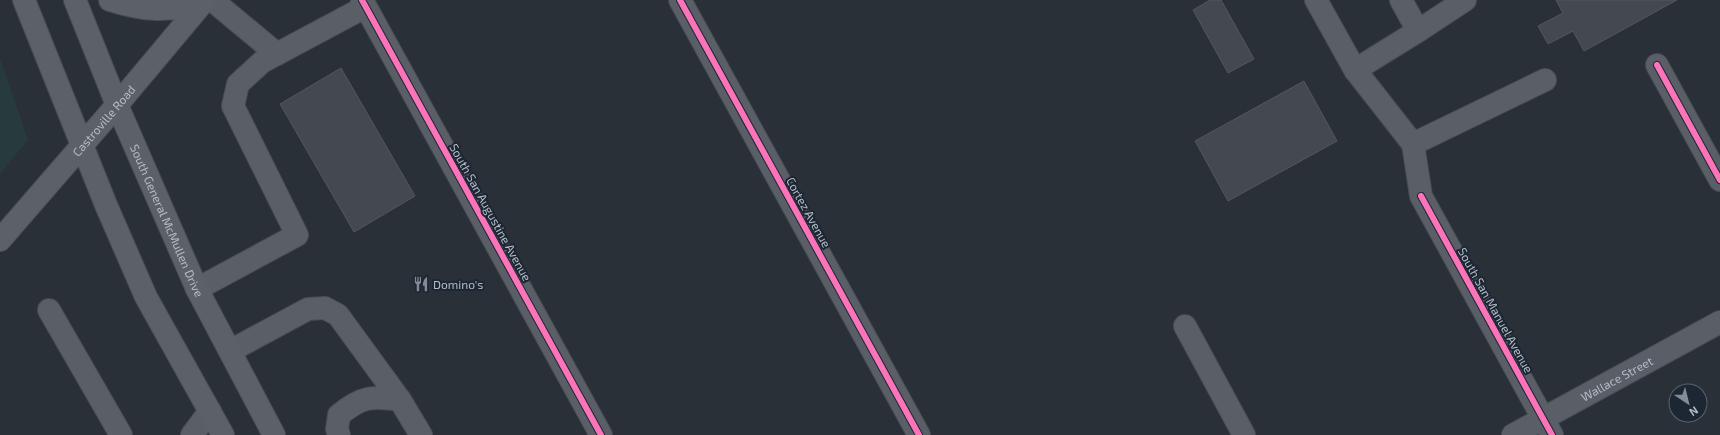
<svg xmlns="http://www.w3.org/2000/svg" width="1720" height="435" font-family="'Exo 2',sans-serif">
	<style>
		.green { fill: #273a3e }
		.building { fill: #444950; stroke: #52575f }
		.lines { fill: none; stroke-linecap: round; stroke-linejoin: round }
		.minor-casing { stroke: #484c53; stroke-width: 24 }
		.major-casing { stroke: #484c55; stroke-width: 24 }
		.minor { stroke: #5a5e66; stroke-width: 22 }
		.major { stroke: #5c6168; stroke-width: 22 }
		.cycleway-casing { stroke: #1d2633; stroke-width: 8 }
		.cycleway { stroke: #fb73b8; stroke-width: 6 }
		.labels { text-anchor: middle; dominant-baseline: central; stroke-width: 4; stroke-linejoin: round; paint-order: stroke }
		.street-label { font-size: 12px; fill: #b4bcc9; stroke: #1d2633 }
		.poi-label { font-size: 12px; fill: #b4bcc9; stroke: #1d2633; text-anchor: start }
	</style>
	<rect width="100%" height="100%" fill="#2a3038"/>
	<path class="green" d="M0 58 28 140 0 174Z"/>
	<g class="building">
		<path d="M1210 0H1221L1254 59 1228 73 1193 10Z"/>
		<path d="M1556 0H1677L1584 51 1573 31 1548 44 1538 26 1563 13Z"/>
		<path d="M341 68 415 196 354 232 280 104Z"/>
		<path d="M1304 81 1337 141 1228 201 1195 141Z"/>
	</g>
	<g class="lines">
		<defs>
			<g id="minor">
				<path d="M212 0 277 54"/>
				<path d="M362 0 601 435"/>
				<path d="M680 0 919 435"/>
				<path d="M1316 0 1355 70 1413 144 1545 80"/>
				<path d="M1418 31 1465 0"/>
				<path d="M1657 65 1720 180"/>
				<path d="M1355 70 1418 31 1401 0"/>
				<path d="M1413 144 1421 196 1552 435"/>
				<path d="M197 289 297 235 233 106 238 84 262 62 365 7"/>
				<path d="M49 310 121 435"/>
				<path d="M1185 326 1244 435"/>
				<path d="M230 351 308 309 325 308 338 315 400 400 421 435"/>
				<path d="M192 435 210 411"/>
				<path d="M339 435 337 429 339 415C362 396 372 396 400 400"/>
				<path id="s1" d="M1513 435 1720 322"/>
			</g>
			<g id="major">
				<path d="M24 0 106 205 146 297 223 435"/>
				<path id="s2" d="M75 0 117 105 197 289 274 435"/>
				<path d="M110 0C141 10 172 14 202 0"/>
				<path id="s3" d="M0 240 117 105 205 0"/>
			</g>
		</defs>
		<use href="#minor" class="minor-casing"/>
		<use href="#major" class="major-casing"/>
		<use href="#minor" class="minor"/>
		<use href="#major" class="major"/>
		<defs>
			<g id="cycleway">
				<path d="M362 0 601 435"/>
				<path d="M680 0 919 435"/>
				<path d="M1657 65 1720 180"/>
				<path d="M1421 196 1552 435"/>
			</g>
		</defs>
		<use href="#cycleway" class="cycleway-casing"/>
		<use href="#cycleway" class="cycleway"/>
	</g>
	<defs>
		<symbol id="restaurant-bare" viewBox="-9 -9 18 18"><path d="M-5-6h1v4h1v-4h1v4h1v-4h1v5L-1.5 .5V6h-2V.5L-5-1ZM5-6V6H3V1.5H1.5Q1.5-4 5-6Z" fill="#848b96" stroke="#1d2633" stroke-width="2.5" paint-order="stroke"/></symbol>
	</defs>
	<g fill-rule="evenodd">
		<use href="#restaurant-bare" x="410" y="273" width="22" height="22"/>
	</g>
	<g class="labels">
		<g class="street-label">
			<text stroke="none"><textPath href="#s3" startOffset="158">Castroville Road</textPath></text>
			<text transform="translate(491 212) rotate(61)">South San Augustine Avenue</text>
			<text transform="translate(809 212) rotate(61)">Cortez Avenue</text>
			<text stroke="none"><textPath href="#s2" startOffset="239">South General McMullen Drive</textPath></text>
			<text transform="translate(1496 310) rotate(61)">South San Manuel Avenue</text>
			<text stroke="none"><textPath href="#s1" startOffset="118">Wallace Street</textPath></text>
		</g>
		<g class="poi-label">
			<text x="433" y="284">Domino's</text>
		</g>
	</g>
	<g transform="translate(1688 403) rotate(145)"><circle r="19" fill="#1d2633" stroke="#59626f"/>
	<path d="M0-3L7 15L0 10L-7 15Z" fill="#848b96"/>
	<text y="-6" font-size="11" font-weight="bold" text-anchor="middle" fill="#b4bcc9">N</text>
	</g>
</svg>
